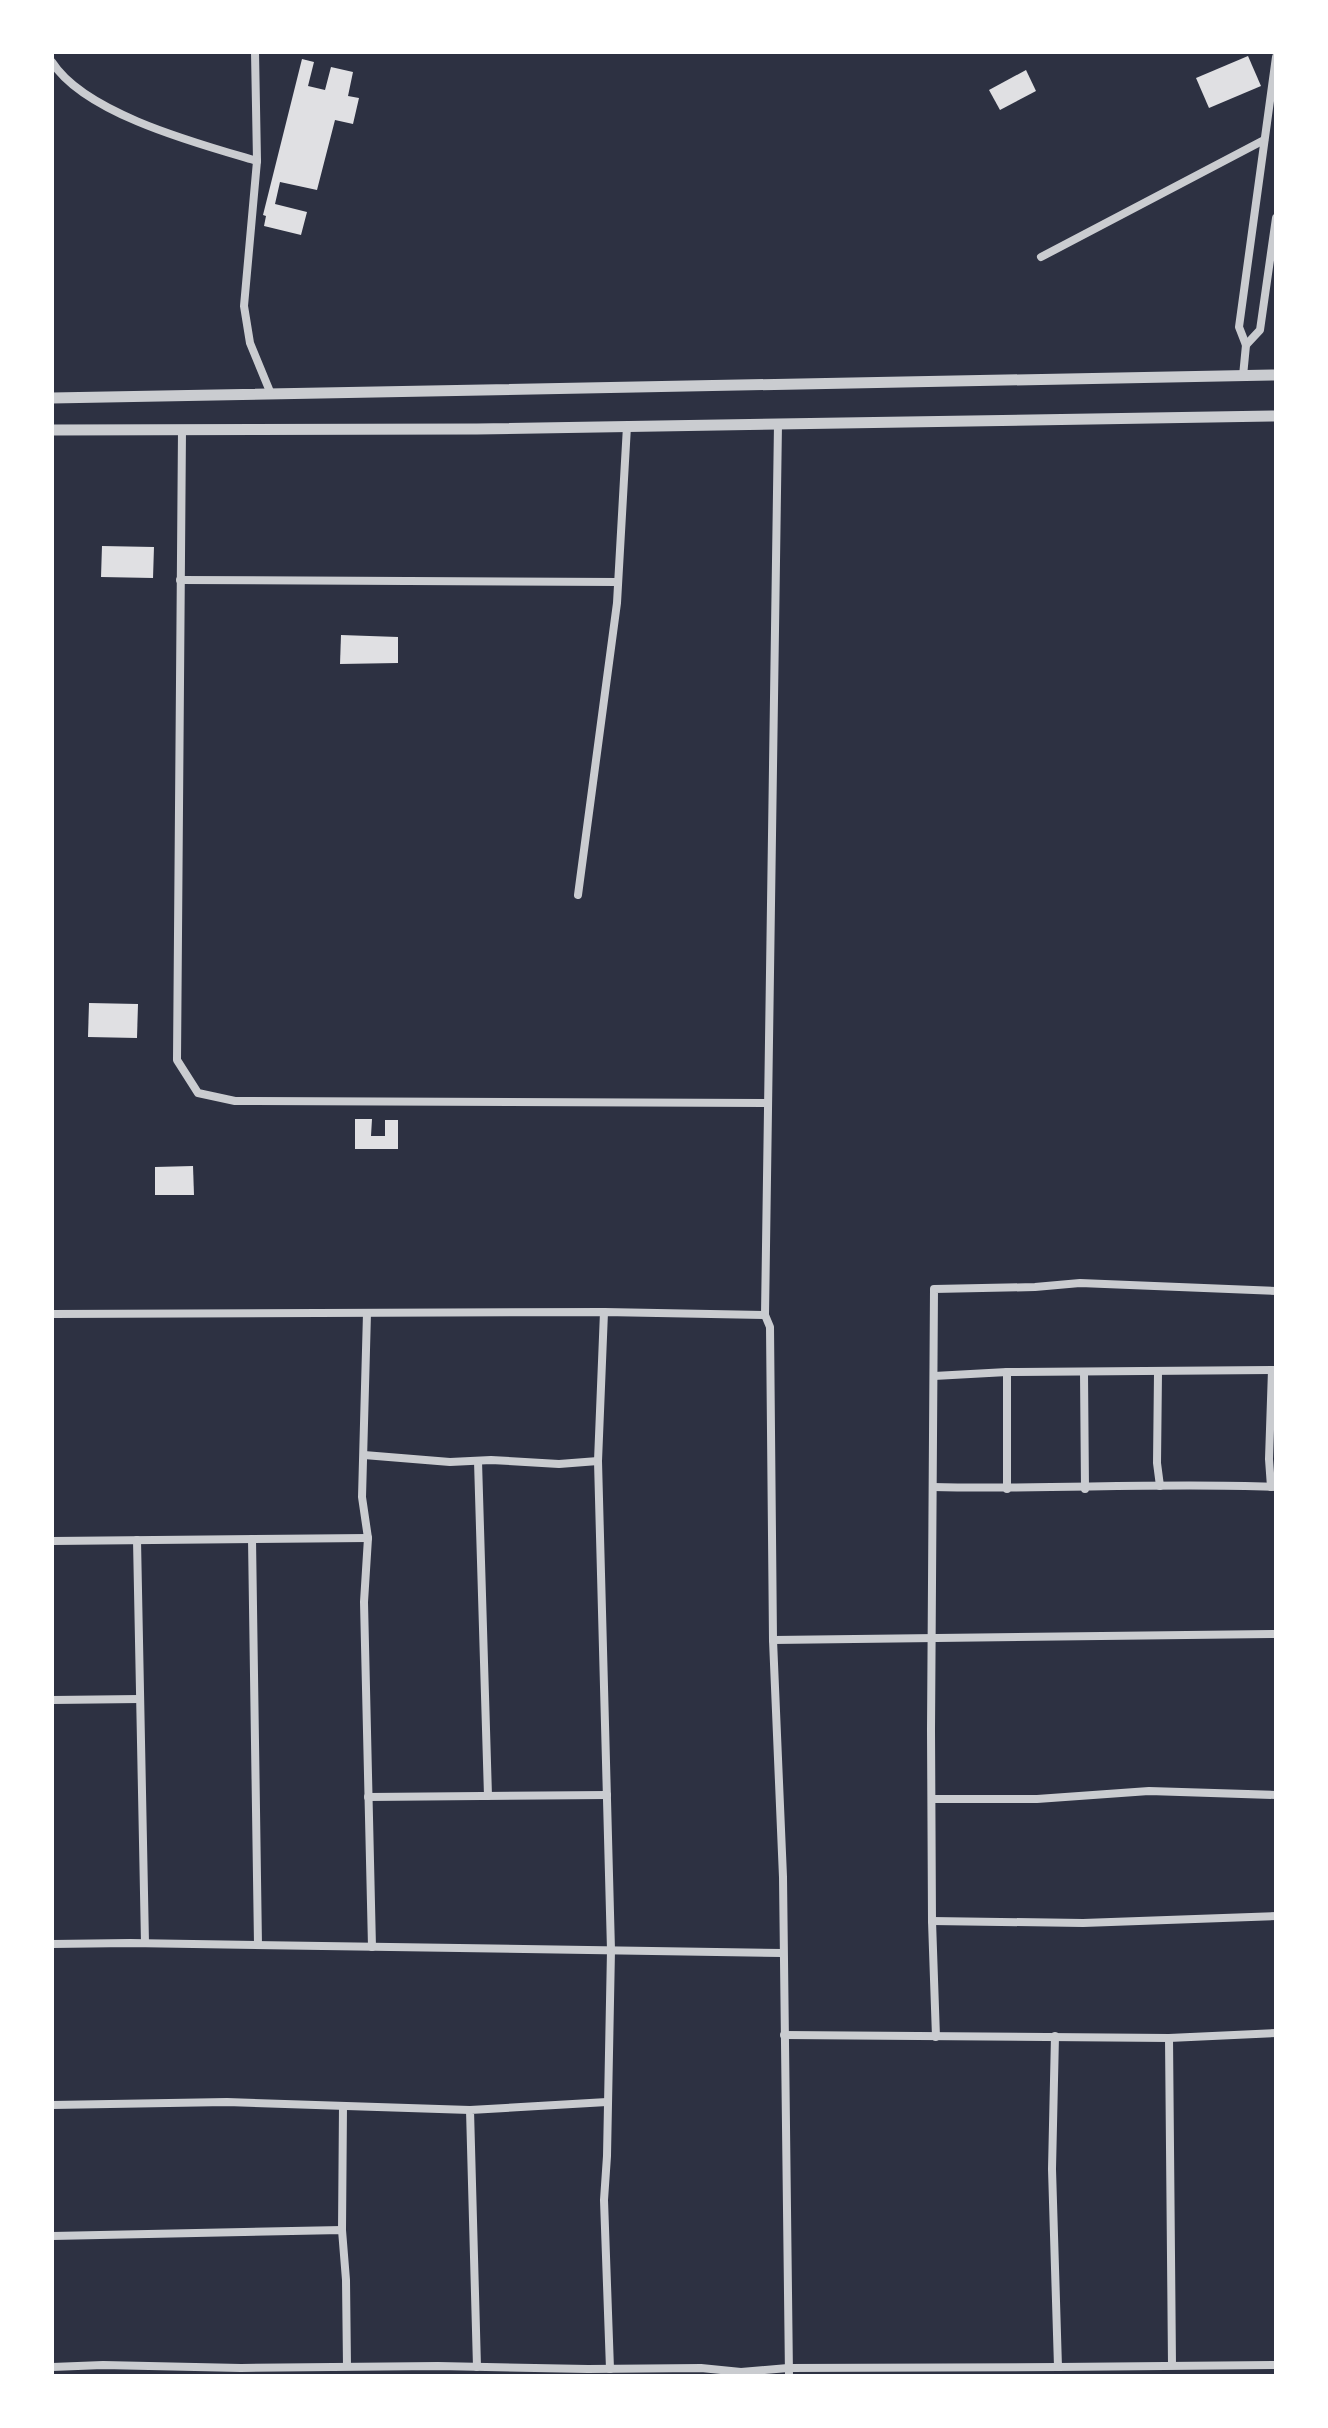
<svg xmlns="http://www.w3.org/2000/svg" width="1328" height="2428" font-family="'Asap Condensed',sans-serif">
	<style>
		.building { fill: #e0e0e3 }
		.lines { fill: none; stroke-linecap: round; stroke-linejoin: round }
		.minor { stroke: #caccd0; stroke-width: 8 }
		.tertiary { stroke: #caccd0; stroke-width: 11 }
	</style>
	<rect width="100%" height="100%" fill="#2d3142"/>
	<g class="building">
		<path d="M1248 56 1261 86 1209 108 1196 78Z"/>
		<path d="M302 59 314 62 308 86 325 90 331 67 353 72 348 96 359 98 353 124 335 120 317 190 280 182 275 204 307 212 301 235 264 226 266 216 263 215Z"/>
		<path d="M1026 70 1036 91 1000 110 989 90Z"/>
		<path d="M102 546 154 547 153 578 101 577Z"/>
		<path d="M341 635 398 637V663L340 664Z"/>
		<path d="M89 1003 138 1004 137 1038 88 1037Z"/>
		<path d="M355 1119H372L371 1136H385V1120H398V1149H355Z"/>
		<path d="M193 1166 194 1195H155V1167Z"/>
	</g>
	<g class="lines">
		<g class="minor">
			<path d="M255 52 257 161"/>
			<path d="M52 62C85 114 199 144 257 161L244 306 250 343 271 394"/>
			<path d="M1041 257 1264 140"/>
			<path d="M1246 345 1260 330 1276 218"/>
			<path d="M1243 376 1246 345 1239 327 1276 57"/>
			<path d="M182 430 177 1060 198 1093 235 1101 768 1103"/>
			<path d="M180 580 618 582"/>
			<path d="M578 895 617 603 627 426"/>
			<path d="M604 1312 598 1461 611 1950 607 2156 604 2200 610 2369"/>
			<path d="M367 1313 362 1497 368 1538 364 1602 372 1947"/>
			<path d="M52 1314 604 1312 765 1315 770 1327 773 1640 783 1877 789 2376"/>
			<path d="M765 1315 778 424"/>
			<path d="M1007 1372V1489"/>
			<path d="M1084 1373 1085 1489"/>
			<path d="M1158 1373 1157 1463 1160 1486"/>
			<path d="M934 1376 1007 1372 1276 1370"/>
			<path d="M364 1455 450 1462 491 1460 559 1464 598 1461"/>
			<path d="M478 1461 488 1796"/>
			<path d="M933 1487C1047 1490 1162 1482 1276 1487"/>
			<path d="M1271 1487 1269 1459 1272 1370"/>
			<path d="M252 1539 258 1945"/>
			<path d="M137 1540 145 1943"/>
			<path d="M52 1541 368 1538"/>
			<path d="M773 1640 1276 1634"/>
			<path d="M52 1700 140 1699"/>
			<path d="M368 1797 607 1795"/>
			<path d="M933 1799H1037L1149 1791 1276 1795"/>
			<path d="M932 1921 1083 1923 1276 1916"/>
			<path d="M52 1944 130 1943 782 1953"/>
			<path d="M784 2035 1169 2038 1276 2033"/>
			<path d="M1055 2036 1052 2169 1058 2367 1276 2365"/>
			<path d="M936 2037 932 1921 931 1730 934 1289 1035 1287 1080 1283 1276 1291"/>
			<path d="M1169 2038 1172 2365"/>
			<path d="M52 2105 227 2102 470 2110"/>
			<path d="M342 2230 343 2106"/>
			<path d="M52 2236 342 2230 346 2280 347 2366"/>
			<path d="M52 2367 103 2365 241 2368 438 2366 588 2369 701 2368 741 2372 788 2368 1058 2367"/>
			<path d="M477 2367 470 2110 607 2102"/>
		</g>
		<g class="tertiary">
			<path d="M52 398 1276 375"/>
			<path d="M52 430 477 429 1276 416"/>
		</g>
	</g>
	<rect width="1328" height="2428" fill="none" stroke="#ffffff" stroke-width="108"/>
</svg>
